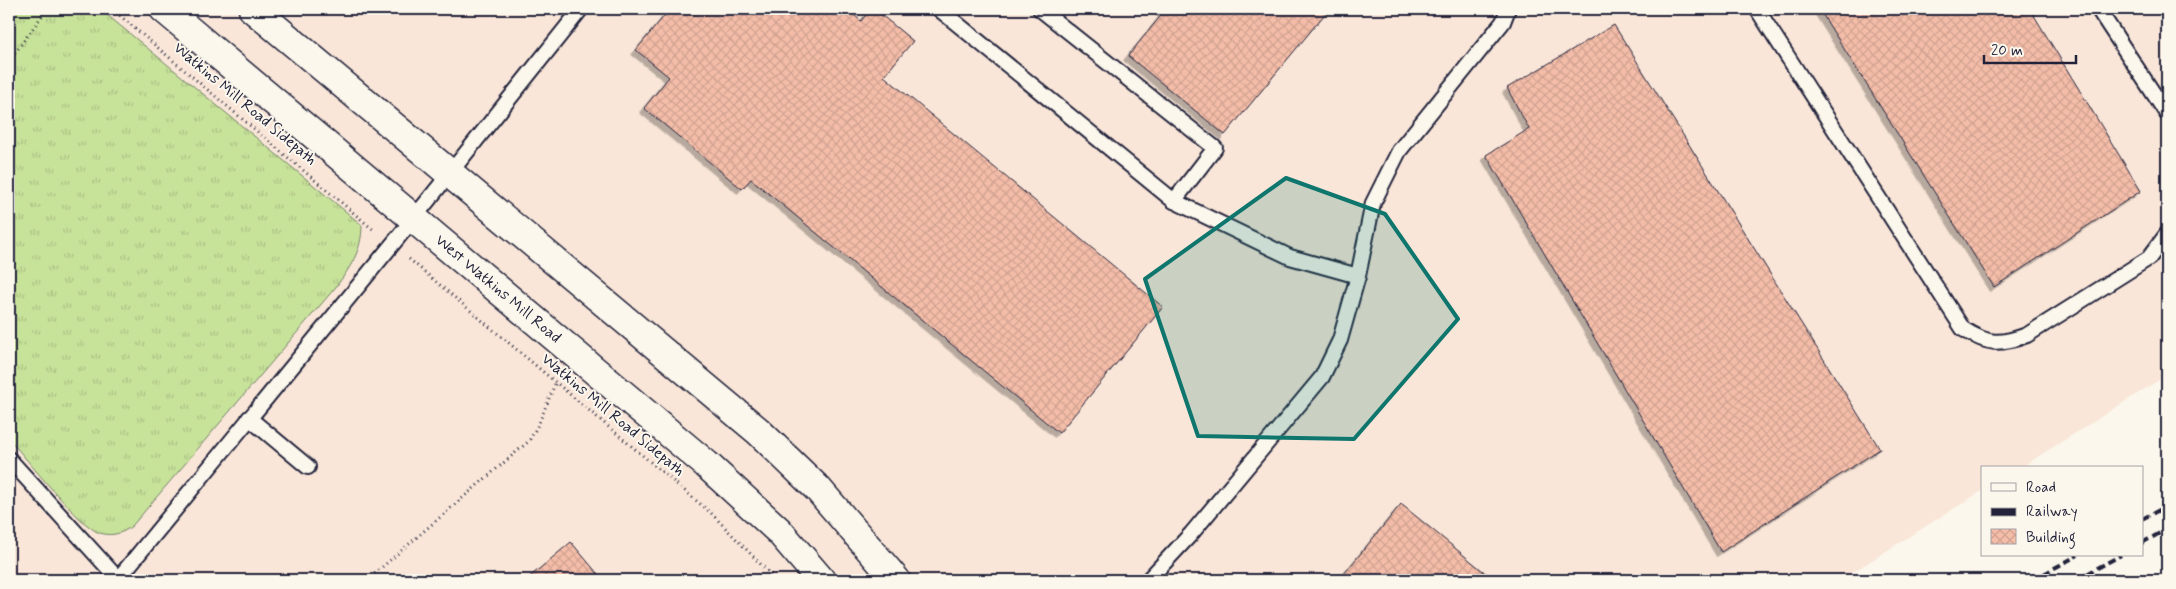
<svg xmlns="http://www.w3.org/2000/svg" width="2176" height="589" font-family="Mynerve,sans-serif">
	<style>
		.built { fill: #f9e6d8 }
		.grass { fill: url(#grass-tufts); stroke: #74826a }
		.building { fill: url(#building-cross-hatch); stroke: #22223b; filter: url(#shadow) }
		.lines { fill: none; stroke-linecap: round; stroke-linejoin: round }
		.service-casing { stroke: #22223b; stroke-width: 18 }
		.secondary-casing { stroke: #22223b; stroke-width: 31 }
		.path { stroke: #22223b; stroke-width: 3; stroke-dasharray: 1 4; stroke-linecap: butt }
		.service { stroke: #fbf7ec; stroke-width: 14 }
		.secondary { stroke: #fbf7ec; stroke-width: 28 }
		.rail { stroke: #22223b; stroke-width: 4; stroke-dasharray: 8 4; stroke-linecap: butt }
		.marked { fill: #0f766e; fill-opacity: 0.2; stroke: #0f766e; stroke-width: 4; stroke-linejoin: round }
		.labels { text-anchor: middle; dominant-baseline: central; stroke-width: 4; stroke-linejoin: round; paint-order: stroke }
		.street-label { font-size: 16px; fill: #22223b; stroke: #fbf7ec }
	</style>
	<defs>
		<pattern id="grass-tufts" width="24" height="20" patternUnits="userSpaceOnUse" patternTransform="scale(1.25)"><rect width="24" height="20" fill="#c7e299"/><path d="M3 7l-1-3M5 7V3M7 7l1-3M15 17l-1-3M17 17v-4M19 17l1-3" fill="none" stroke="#abc285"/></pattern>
		<pattern id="building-cross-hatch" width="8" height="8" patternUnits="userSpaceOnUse" patternTransform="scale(1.25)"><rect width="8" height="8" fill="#f4bda8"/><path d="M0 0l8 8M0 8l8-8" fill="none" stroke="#d1a292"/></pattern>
		<filter id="shadow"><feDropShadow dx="-4.5" dy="4.5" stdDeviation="0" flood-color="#0004"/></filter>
	</defs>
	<rect width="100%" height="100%" fill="#fbf7ec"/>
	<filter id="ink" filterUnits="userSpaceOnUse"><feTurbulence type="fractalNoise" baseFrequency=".02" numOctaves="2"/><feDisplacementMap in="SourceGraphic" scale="10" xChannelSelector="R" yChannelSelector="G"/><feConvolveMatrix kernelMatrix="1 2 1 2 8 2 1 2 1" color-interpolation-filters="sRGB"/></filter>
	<g filter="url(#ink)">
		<path class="built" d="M9 9H2167V375L2020 468H1982V491L1840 580H9Z"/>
		<path class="grass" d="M9 9H100L362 225C362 251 350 268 335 288L132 526C123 533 112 537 100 533 81 528 25 457 9 439Z"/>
		<g class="building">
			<path d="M670 9H847L861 21 871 9H874L913 41 884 76 1163 307 1059 433 751 179 742 189 644 108 669 77 636 50Z"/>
			<path d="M1157 9H1329L1225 135 1128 56 1163 13Z"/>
			<path d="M1819 9H2030L2141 191 1994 287Z"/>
			<path d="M1614 25 1880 449 1721 552 1486 155 1529 129 1507 88Z"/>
			<path d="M1401 504 1494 580H1339Z"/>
			<path d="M571 542 603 580H526Z"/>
		</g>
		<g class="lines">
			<defs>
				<g id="service">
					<path d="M939 9 1174 201 1290 257 1358 276"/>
					<path d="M1040 9 1215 148 1174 201"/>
					<path d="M1757 9 1963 329C1988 345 2000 345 2027 335L2149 258 2167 234"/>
					<path d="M2098 9 2167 114"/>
					<path d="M249 418 308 467"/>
					<path d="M9 459 119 580"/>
					<path d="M118 579 414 218 581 9"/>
					<path d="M1148 580 1191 534 1322 377 1340 340 1358 276 1373 203 1399 151 1503 22 1508 9"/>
				</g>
				<g id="secondary">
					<path d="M164 9 706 464 779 531 821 580"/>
					<path d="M253 9 758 431 818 489 896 580"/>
				</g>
			</defs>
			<use href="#service" class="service-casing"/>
			<use href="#secondary" class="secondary-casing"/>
			<g class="path">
				<path d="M112 9 375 231"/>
				<path d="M9 61 47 9"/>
				<path d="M409 259 711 513 776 580"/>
				<path d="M367 580 529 441 539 423 555 384"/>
			</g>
			<use href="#service" class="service"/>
			<use href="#secondary" class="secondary"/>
			<g class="rail">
				<path d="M2142 519 2167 506"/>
				<path d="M2142 543 2167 529"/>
				<path d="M2033 580 2078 555"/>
				<path d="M2076 580 2121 555"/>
			</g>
		</g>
	</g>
	<path class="marked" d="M1286 178 1385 214 1458 319 1354 439 1198 436 1145 279Z"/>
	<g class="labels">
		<g class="street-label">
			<text transform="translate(245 104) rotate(40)">Watkins Mill Road Sidepath</text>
			<text transform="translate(498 289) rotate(40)">West Watkins Mill Road</text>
			<text transform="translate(613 415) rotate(40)">Watkins Mill Road Sidepath</text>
		</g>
	</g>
	<rect width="2176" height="589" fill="none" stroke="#fbf7ec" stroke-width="30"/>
	<rect x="15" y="15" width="2146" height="559" fill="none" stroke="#22223b" stroke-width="2" filter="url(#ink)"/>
	<rect x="1981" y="466" width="162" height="90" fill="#fbf7ec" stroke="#a4a2a5"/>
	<rect x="1991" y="483" width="25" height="8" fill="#fbf7ec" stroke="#a4a2a5"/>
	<text x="2026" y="492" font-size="15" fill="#22223b">Road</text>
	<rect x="1991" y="508" width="25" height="8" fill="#22223b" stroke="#a4a2a5"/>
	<text x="2026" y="516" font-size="15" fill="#22223b">Railway</text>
	<rect x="1991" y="529" width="25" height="15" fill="url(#building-cross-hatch)" stroke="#a4a2a5"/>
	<text x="2026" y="542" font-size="15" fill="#22223b">Building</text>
	<path d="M1984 55v8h92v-8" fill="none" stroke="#22223b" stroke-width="2.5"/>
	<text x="1991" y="55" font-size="15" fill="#22223b" stroke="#fbf7ec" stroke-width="4" paint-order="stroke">20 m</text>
</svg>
